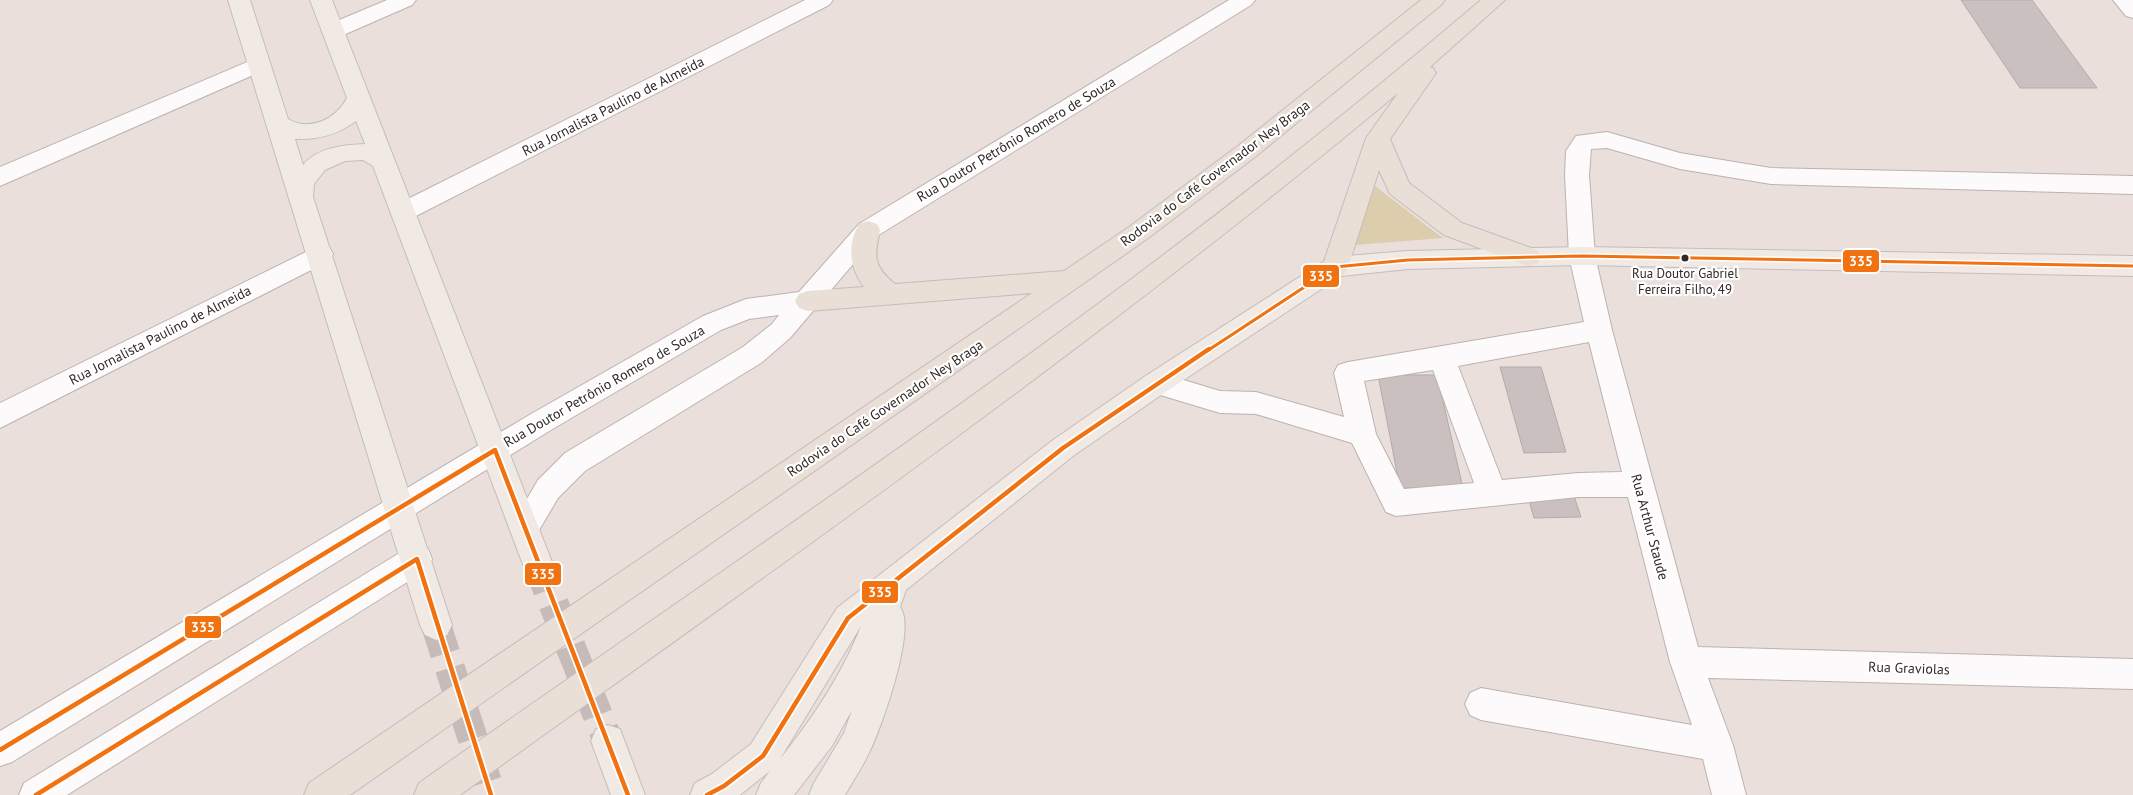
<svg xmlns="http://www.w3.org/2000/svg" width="2133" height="795" font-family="'PT Sans',sans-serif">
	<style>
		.green { fill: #dccdad }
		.building { fill: #c9c0bf; stroke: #b3abaa }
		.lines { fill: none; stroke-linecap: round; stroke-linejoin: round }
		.major-tunnel { stroke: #c6bbb8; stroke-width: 30; stroke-dasharray: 30 15; stroke-linecap: butt }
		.minor-casing { stroke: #bcb2b0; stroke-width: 2 }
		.major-casing { stroke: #c3bdbb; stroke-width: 2 }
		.highway-casing { stroke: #c3bdbb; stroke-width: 2 }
		.minor { fill: #fcfafa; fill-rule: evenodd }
		.major { fill: #f1eae4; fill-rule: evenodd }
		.highway { fill: #e9dfd6; fill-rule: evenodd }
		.bus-1-far1-casing { stroke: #fff; stroke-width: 6 }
		.bus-1-casing { stroke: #fff; stroke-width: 8 }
		.bus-1-far1 { stroke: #f17210; stroke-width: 3 }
		.bus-1 { stroke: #f17210; stroke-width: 4.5 }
		.bus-dot { fill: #312927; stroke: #fff; stroke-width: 2 }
		.labels { text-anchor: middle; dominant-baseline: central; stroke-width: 4.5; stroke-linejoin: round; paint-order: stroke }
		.bus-label { font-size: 13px; fill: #312927; stroke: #fff }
		.street-label { font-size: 14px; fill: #312927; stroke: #fff }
		.line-badge { stroke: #fff; stroke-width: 2 }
		.badge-label { font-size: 14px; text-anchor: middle; font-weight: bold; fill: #fff }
	</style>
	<rect width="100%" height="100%" fill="#ebdfdc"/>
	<path class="green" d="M1375 186 1436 233 1443 238 1355 245Z"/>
	<g class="building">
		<path d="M1961 0H2032L2097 88H2020Z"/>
		<path d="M1500 367H1541L1566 452 1524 453Z"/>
		<path d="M1378 375H1437L1463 488H1400Z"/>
		<path d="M1574 496 1581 517 1534 518 1528 497Z"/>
	</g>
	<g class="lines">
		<g class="major-tunnel">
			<path d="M537 562 608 741"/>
			<path d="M436 625 491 795"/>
		</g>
		<defs>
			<g id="minor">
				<path d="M387 0H416L412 5 341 36 333 38 325 36 322 31 325 26Z"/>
				<path d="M805 0H833L829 5 412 218 403 221 394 218 391 212 394 206Z"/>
				<path d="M1229 0H1255L1251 5 877 236 790 338 761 363 585 471 558 498 535 537 525 541 515 537 510 528 538 480 565 453 743 347 772 324 779 315 749 319 721 330 551 430 12 762 0 766V731L531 414 703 316 746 299 799 292 859 224Z"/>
				<path d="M2113 0H2133V18L2126 16Z"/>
				<path d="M259 57 267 59 270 64 267 69 0 186V167Z"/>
				<path d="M1607 132 1680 153 1771 168 2133 176V194L1771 184 1680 169 1607 148 1591 149 1589 175 1595 256 1612 330 1698 647 2133 659V689L1708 678 1733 745 1746 795H1712L1703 759 1481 720 1470 715 1465 704 1470 693 1481 688 1692 725 1670 662 1628 497H1578L1396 516 1386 512 1352 443 1256 414 1220 413 1147 391 1143 383 1147 375 1157 372 1220 391 1256 392 1344 417 1334 373 1338 365 1348 362 1584 322 1569 256 1565 175 1566 151 1576 136ZM1589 342 1622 472 1578 473 1502 480 1458 366ZM1433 370 1474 483 1404 489 1376 434 1364 381Z"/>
				<path d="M320 245 329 247 333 254 329 261 0 428V403Z"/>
				<path d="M417 545 428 549 432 559 428 569 67 795H19L24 783 406 549Z"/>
			</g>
			<g id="major">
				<path d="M228 0H250L288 119C310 132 336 119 347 98L310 0H332L552 562 548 572 537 576 526 572 522 562 373 166 363 160 345 161 325 170 314 184 313 197 452 625 447 635 436 640 425 635 420 625ZM356 121 365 144C343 145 318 147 303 165L295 139C318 140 337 135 356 121Z"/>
				<path d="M1582 247 2133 256V276L1582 265 1408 269 1341 276 1167 391 1073 456 906 590 900 607C917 628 882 726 870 751 863 766 853 781 845 795H809L814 783 844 733 852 710 832 746 794 795H756L761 783 770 771 740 795H690L695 783 712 774 751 744 837 608 1053 440 1147 375 1326 260 1335 257 1408 251ZM861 626C842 675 812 719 780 759Z"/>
				<path d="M608 725 620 729 645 795H611L591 741 596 729Z"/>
			</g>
			<g id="highway">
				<path d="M1421 0H1445L1441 5 1255 157 1147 239 350 795H304L309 783 1032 293 808 311 799 308 795 301 799 294 808 291 864 287C849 267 847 245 859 224L868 221 877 224 880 230C874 257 873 266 895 284L1064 271 1129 227 1239 145Z"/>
				<path d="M1481 0H1505L1430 67 1433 68 1436 73 1390 139 1409 183 1462 223 1537 250 1541 257 1537 264 1528 266 1444 235 1390 194 1379 170 1348 267 1344 274 1335 277 1326 274 1322 267 1366 138 1398 93C1098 344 777 567 460 795H414L419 783C663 611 911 445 1150 265 1263 180 1373 92 1481 0Z"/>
			</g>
		</defs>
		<use href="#minor" class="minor-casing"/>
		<use href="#major" class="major-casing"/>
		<use href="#highway" class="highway-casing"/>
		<use href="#minor" class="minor"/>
		<use href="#major" class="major"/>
		<use href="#highway" class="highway"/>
		<defs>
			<path id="bus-1-far1" d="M1207 351 1335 267 1408 260 1582 256 2133 266"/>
			<g id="bus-1">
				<path d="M0 750 495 450 628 795"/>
				<path d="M36 795 417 559 491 795"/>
				<path d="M707 795 724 786 763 756 848 618 1063 448 1209 349"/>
			</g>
		</defs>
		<use href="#bus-1-far1" class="bus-1-far1-casing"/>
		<use href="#bus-1" class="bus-1-casing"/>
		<use href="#bus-1-far1" class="bus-1-far1"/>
		<use href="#bus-1" class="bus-1"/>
	</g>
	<circle class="bus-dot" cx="1685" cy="258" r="4.5"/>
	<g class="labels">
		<g class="bus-label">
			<text x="1685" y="273">Rua Doutor Gabriel<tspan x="1685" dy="16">Ferreira Filho, 49</tspan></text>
		</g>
		<g class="street-label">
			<text transform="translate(613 106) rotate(-27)">Rua Jornalista Paulino de Almeida</text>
			<text transform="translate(1016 139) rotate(-31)">Rua Doutor Petrônio Romero de Souza</text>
			<text transform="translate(1215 173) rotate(-37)">Rodovia do Café Governador Ney Braga</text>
			<text transform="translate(160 335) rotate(-27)">Rua Jornalista Paulino de Almeida</text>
			<text transform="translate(604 386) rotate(-30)">Rua Doutor Petrônio Romero de Souza</text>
			<text transform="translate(885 408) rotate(-34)">Rodovia do Café Governador Ney Braga</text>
			<text transform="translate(1650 527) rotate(75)">Rua Arthur Staude</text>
			<text transform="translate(1909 668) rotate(2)">Rua Graviolas</text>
		</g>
	</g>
	<g class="line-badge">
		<rect x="1842" y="249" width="38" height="24" rx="5" fill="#f17210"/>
		<rect x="1302" y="264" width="38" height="24" rx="5" fill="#f17210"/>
		<rect x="524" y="562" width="38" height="24" rx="5" fill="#f17210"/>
		<rect x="861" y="580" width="38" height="24" rx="5" fill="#f17210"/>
		<rect x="184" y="615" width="38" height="24" rx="5" fill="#f17210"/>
	</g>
	<g class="badge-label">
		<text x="1861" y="266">335</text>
		<text x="1321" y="281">335</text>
		<text x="543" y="579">335</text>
		<text x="880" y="597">335</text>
		<text x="203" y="632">335</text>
	</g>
</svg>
